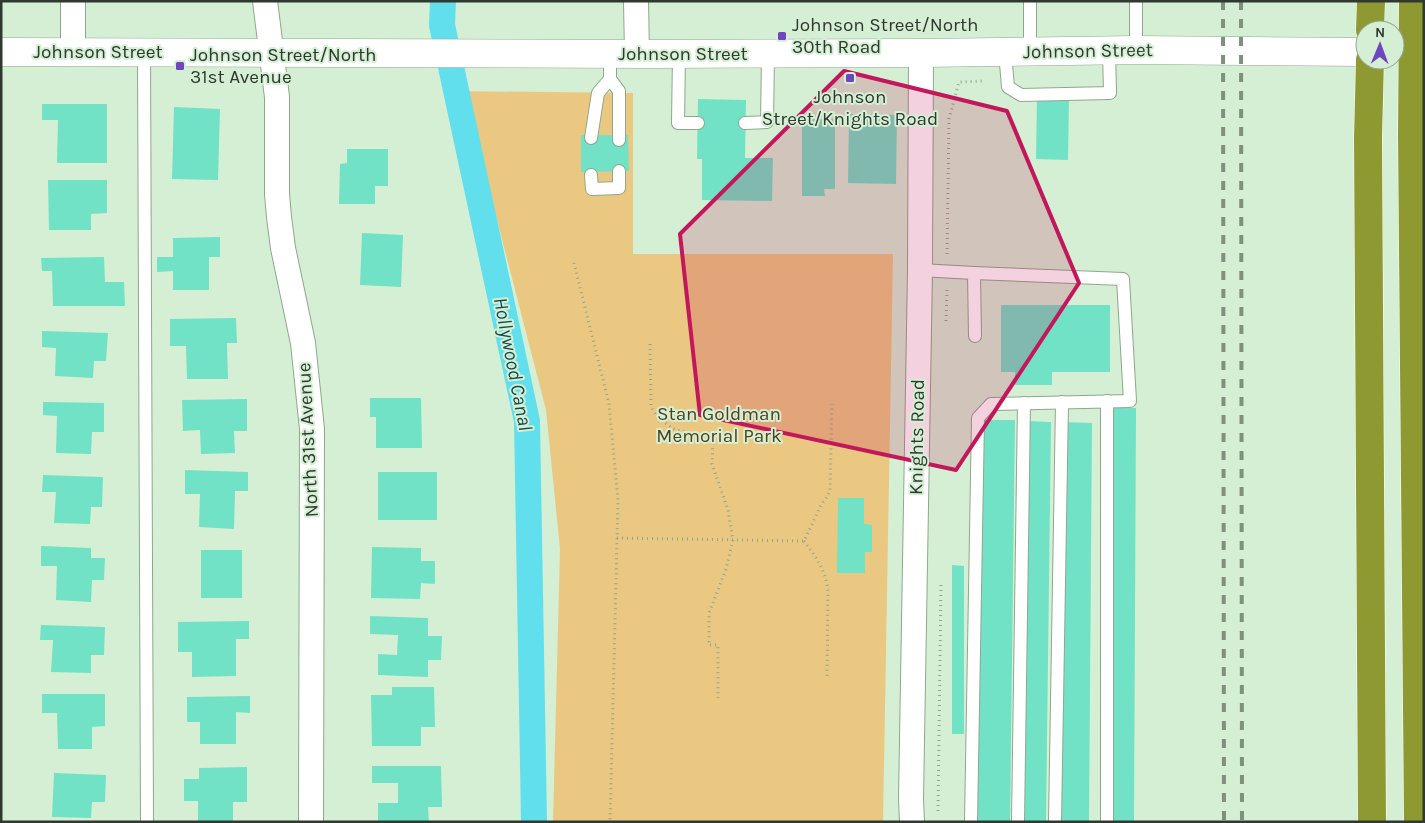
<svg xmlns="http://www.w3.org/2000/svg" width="1425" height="823" font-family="Karla,sans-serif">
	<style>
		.green { fill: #eac882 }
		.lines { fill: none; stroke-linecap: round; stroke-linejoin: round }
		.canal { stroke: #62dfec; stroke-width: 26 }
		.building { fill: #71e2c5 }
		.service-casing { stroke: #8fa78e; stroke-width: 14 }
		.minor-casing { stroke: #8fa78e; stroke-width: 26 }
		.tertiary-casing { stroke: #8fa78e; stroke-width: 29 }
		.motorway-casing { stroke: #fff; stroke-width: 29 }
		.path { stroke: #91a490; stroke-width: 3; stroke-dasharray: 1 4; stroke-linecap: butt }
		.service { stroke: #fff; stroke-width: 12 }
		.minor { stroke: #fff; stroke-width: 24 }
		.tertiary { stroke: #fff; stroke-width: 28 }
		.motorway { stroke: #8f9932; stroke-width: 28 }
		.rail { stroke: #7f907e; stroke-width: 4; stroke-dasharray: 9 9; stroke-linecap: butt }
		.motorway-bridge-casing { stroke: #fff; stroke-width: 29; stroke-linecap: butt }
		.motorway-bridge { stroke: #8f9932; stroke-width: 28 }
		.marked { fill: #c2185b; fill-opacity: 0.2; stroke: #c2185b; stroke-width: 4; stroke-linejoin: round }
		.poi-dot { fill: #7046bf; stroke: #d5efd4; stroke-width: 2 }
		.labels { text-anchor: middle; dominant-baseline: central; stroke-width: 4; stroke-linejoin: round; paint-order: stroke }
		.poi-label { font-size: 19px; fill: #2f392f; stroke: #d5efd4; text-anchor: start }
		.street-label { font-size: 19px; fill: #2f392f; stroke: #d5efd4 }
		.park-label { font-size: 19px; fill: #51401c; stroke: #d5efd4 }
		.water-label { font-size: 20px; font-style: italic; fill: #134b50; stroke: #d5efd4 }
	</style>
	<rect width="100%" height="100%" fill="#d5efd4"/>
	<path class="green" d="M452 91 633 93V254H893L883 822H553L560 549 546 410 488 185 458 119Z"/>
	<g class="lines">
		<path class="canal" d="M443 1 442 25 527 421 534 822"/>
	</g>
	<g class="building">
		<path d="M1037 97H1069L1068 160 1036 159Z"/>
		<path d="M698 99 746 100 745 158H773L772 201 702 200V159H697Z"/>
		<path d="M42 104H107V163H57L58 120H42Z"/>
		<path d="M174 107 220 109 218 180 172 179Z"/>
		<path d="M849 114 897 115 896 184 848 183Z"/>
		<path d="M802 119H835V189H824L825 196H802Z"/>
		<path d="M581 135H628L629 171 581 172Z"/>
		<path d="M347 149H388V186H375V204H339L340 164 347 163Z"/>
		<path d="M48 180H107V213L91 214V230H49Z"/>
		<path d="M362 233 403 235 401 287 360 285Z"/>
		<path d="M220 237V257H209V290H173V271L157 272V257H173V238Z"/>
		<path d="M104 257 105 282H124L125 306H53L52 271H42L41 258Z"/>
		<path d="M1001 305H1110V372H1052V385H1015V372H1001Z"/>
		<path d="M236 318 237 343H227L228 379H187L186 346H170V319Z"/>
		<path d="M42 331 108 333 106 361H94L93 378 55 376 56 348 42 347Z"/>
		<path d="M370 398H421L422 448H376V417H370Z"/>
		<path d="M247 399V431H234L235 453 201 454 200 430 183 431 182 400Z"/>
		<path d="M43 402 104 403V432H92L91 454 56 453 57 416 43 415Z"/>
		<path d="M1113 408H1136L1134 822H1110Z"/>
		<path d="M980 420H1015L1010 822H975Z"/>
		<path d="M1027 421 1051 422 1046 822H1022Z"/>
		<path d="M1062 422 1092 423 1089 822H1059Z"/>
		<path d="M185 470 248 472V491H235L234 529 199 527 200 494H185Z"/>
		<rect x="378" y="472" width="59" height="48"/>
		<path d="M43 475 103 477 102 507H91L90 524 54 523 56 492H42Z"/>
		<path d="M838 498H864V524L872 525V552H865V573H837Z"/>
		<path d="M41 546 91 548V558H105L104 580H92L91 602 56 600 57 566H41Z"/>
		<path d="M372 547 421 548V561H435V584L421 583 420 599 371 598Z"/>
		<rect x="201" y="550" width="41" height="48"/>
		<path d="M952 565 964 566V734H952Z"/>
		<path d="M370 616 428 618V636H442L441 660H428V677L378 675V654L397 655 398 635 370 634Z"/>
		<path d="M249 621V639H236V676L192 677V652H178V622Z"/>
		<path d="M41 625 105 627 104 655H91V673L51 672 53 640H40Z"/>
		<path d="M392 687H434L435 727H421V746H372L371 695H392Z"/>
		<path d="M42 694H105V726L92 727V749H58L57 713H42Z"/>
		<path d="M250 696V713L236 712V744H200V722H187V697Z"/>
		<path d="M372 766H441L442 807H428L429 822H378V803H398V783H372Z"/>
		<path d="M247 767V802H233V822H198V801H184V779H199V768Z"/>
		<path d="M54 773 106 775 105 802H92L91 818 52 817Z"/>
	</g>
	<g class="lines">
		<defs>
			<g id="service">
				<path d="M1030 1V51"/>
				<path d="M1136 1V50"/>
				<path d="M144 52 147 822"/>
				<path d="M1005 52 1008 87 1021 95 1110 93 1109 50"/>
				<path d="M610 53V79L619 91V140"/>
				<path d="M679 54 678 123H698"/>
				<path d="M745 123 767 122 768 54"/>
				<path d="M591 138 598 93 610 79"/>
				<path d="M591 175 592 189 619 188V171"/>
				<path d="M920 270 974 273 975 336"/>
				<path d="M1107 401V822"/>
				<path d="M971 822 978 418 991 404 1130 401 1123 279 974 273"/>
				<path d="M1018 822 1024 403"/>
				<path d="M1055 822 1062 402"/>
			</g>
			<g id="minor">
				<path d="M73 1V52"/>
				<path d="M265 1 277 97V194L279 217 283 248 303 343 312 429 311 822"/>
				<path d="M636 1 637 54"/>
				<path d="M912 822 911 799 920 270 921 53"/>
			</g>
			<path id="tertiary" d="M1 52 651 54 921 53 1136 50 1365 52"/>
			<g id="motorway">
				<path d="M1370 30 1371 1"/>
				<path d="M1370 60 1368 137 1372 822"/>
				<path d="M1412 135 1418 822"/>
			</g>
		</defs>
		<use href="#service" class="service-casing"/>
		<use href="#minor" class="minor-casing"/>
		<use href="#tertiary" class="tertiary-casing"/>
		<use href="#motorway" class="motorway-casing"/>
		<g class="path">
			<path d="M947 254 949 119 959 82 982 81"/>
			<path d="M574 263 609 404 618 500 610 822"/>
			<path d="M946 321 947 290"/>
			<path d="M650 344 651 407 658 418 674 429 713 439 712 464 728 510 733 540 726 569 709 613V645H718V698"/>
			<path d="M617 538 804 541 821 505 827 497 830 491 832 404"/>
			<path d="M804 541C816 557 826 571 828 591L827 678"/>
			<path d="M938 811 941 582"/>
		</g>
		<use href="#service" class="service"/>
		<use href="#minor" class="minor"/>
		<use href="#tertiary" class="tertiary"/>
		<use href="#motorway" class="motorway"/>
		<g class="rail">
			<path d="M1223 1 1224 822"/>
			<path d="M1241 1 1242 822"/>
		</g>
		<defs>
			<path id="motorway-bridge" d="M1412 135 1413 1"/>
		</defs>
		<use href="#motorway-bridge" class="motorway-bridge-casing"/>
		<use href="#motorway-bridge" class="motorway-bridge"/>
	</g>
	<path class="marked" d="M844 71 1007 111 1079 283 956 470 700 415 680 234Z"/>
	<g class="poi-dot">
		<rect x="777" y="31" width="10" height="10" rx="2.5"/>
		<rect x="175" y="61" width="10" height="10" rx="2.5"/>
		<rect x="845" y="73" width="10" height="10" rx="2.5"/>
	</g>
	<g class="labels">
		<g class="poi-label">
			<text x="792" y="25">Johnson Street/North<tspan x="792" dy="22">30th Road</tspan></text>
			<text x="190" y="55">Johnson Street/North<tspan x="190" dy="22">31st Avenue</tspan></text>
			<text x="850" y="97" text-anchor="middle">Johnson<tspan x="850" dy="22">Street/Knights Road</tspan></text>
		</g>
		<g class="street-label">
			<text transform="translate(1088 51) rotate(-1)">Johnson Street</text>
			<text x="98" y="52">Johnson Street</text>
			<text x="683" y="54">Johnson Street</text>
			<text transform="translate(917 437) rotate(-89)">Knights Road</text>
			<text transform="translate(308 440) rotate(-93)">North 31st Avenue</text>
		</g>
		<g class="park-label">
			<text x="719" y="414">Stan Goldman<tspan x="719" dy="22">Memorial Park</tspan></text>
		</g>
		<g class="water-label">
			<text transform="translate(513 364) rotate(79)">Hollywood Canal</text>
		</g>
	</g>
	<rect width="1425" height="823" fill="none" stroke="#2f392f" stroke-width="5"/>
	<g transform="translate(1380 45) rotate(1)"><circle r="24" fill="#d5efd4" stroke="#93a692"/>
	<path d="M0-4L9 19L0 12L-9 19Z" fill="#7046bf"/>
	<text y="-8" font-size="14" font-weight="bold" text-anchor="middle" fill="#2f392f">N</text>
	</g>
</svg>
